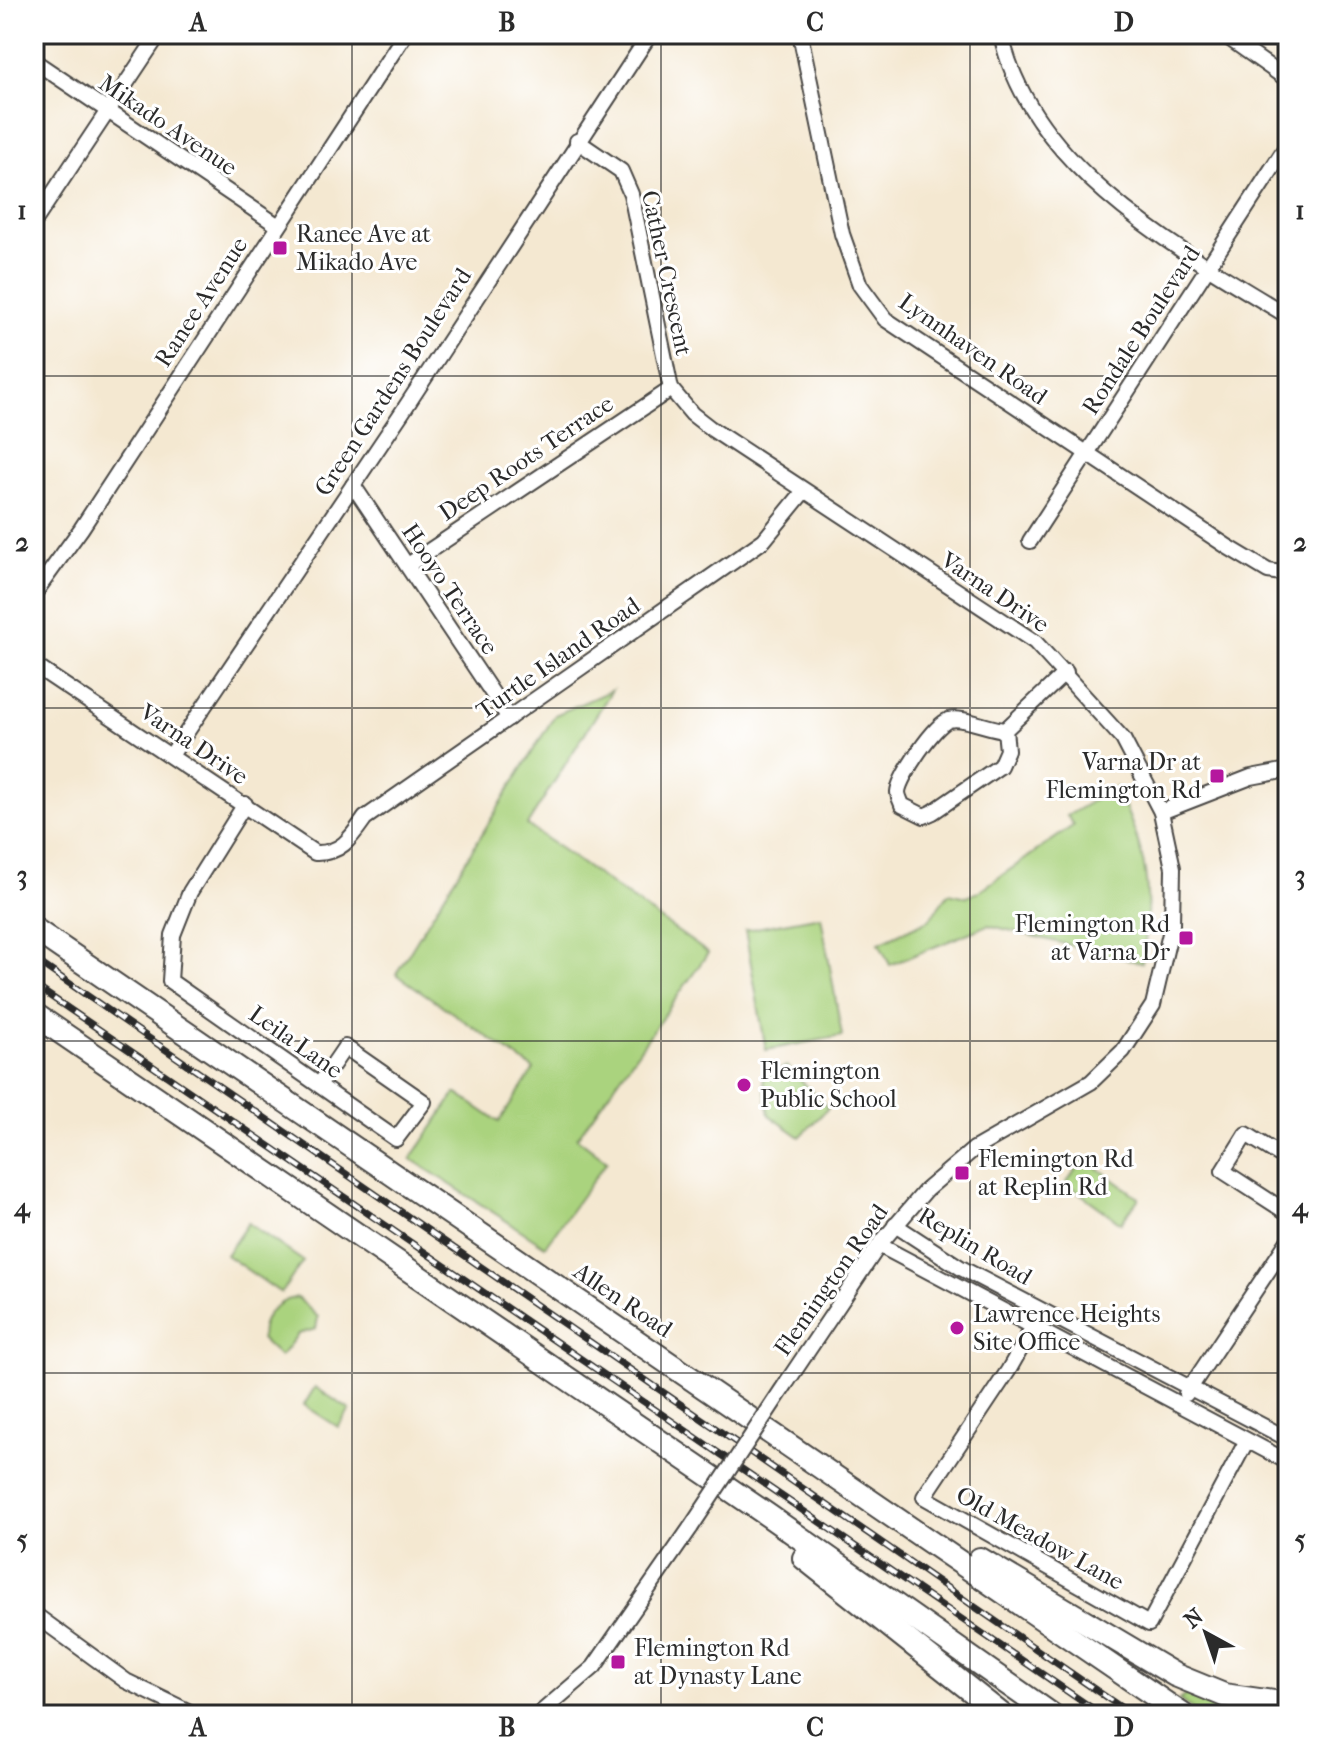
<svg xmlns="http://www.w3.org/2000/svg" width="1322" height="1749" font-family="'IM FELL French Canon',serif">
	<style>
		.green { fill: #aad37e; stroke: #6a7f54; stroke-width: 2 }
		.lines { fill: none; stroke-linecap: round; stroke-linejoin: round }
		.minor-casing { stroke: #494744; stroke-width: 18 }
		.highway-casing { stroke: #494744; stroke-width: 26 }
		.minor { stroke: #fff; stroke-width: 14 }
		.highway { stroke: #fff; stroke-width: 22 }
		.rail-casing { stroke: #2b2b2b; stroke-width: 7 }
		.rail { stroke: #fff; stroke-width: 4; stroke-dasharray: 12; stroke-linecap: butt }
		.minor-bridge-casing { stroke: #494744; stroke-width: 18; stroke-linecap: butt }
		.minor-bridge { stroke: #fff; stroke-width: 14 }
		.grid { fill: none; stroke: #2b2b2b; stroke-width: 2; stroke-opacity: 0.55 }
		.poi-dot { fill: #b5179e; stroke: #fff; stroke-width: 3 }
		.labels { text-anchor: middle; dominant-baseline: central; stroke-width: 6; stroke-linejoin: round; paint-order: stroke }
		.street-label { font-size: 24px; fill: #2b2b2b; stroke: #fff }
		.poi-label { font-size: 24px; fill: #2b2b2b; stroke: #fff; text-anchor: start }
		.neatline { fill: none; stroke: #2b2b2b; stroke-width: 3 }
		.grid-label { font-size: 26px; text-anchor: middle; font-weight: bold; fill: #2b2b2b }
	</style>
	<rect width="100%" height="100%" fill="#fff"/>
	<filter id="ink" filterUnits="userSpaceOnUse"><feTurbulence type="fractalNoise" baseFrequency=".0125" numOctaves="2"/><feDisplacementMap in="SourceGraphic" scale="16" xChannelSelector="R" yChannelSelector="G"/><feConvolveMatrix kernelMatrix="1 2 1 2 8 2 1 2 1" color-interpolation-filters="sRGB"/></filter>
	<filter id="wash" filterUnits="userSpaceOnUse"><feTurbulence type="fractalNoise" baseFrequency=".006" numOctaves="4" result="noise"/><feDisplacementMap in="SourceGraphic" scale="32" xChannelSelector="R" yChannelSelector="G"/><feGaussianBlur stdDeviation="1.8" result="paint"/><feColorMatrix in="noise" values="0 0 0 0 0 0 0 0 0 0 0 0 0 0 0 0 0 1.4 0 .05"/><feComposite in="paint" operator="in"/></filter>
	<g filter="url(#wash)">
		<rect width="100%" height="100%" fill="#f4e8d1"/>
		<g class="green">
			<path d="M612 690 527 825 708 953 577 1138 607 1161 545 1246 411 1159 456 1093 499 1122 534 1069 396 974 555 715Z"/>
			<path d="M1116 787C1147 852 1154 891 1142 963L988 925 890 965 879 943 929 920 949 893 967 897 978 892 1074 825 1067 816Z"/>
			<path d="M821 916 842 1036 766 1050 745 930Z"/>
			<path d="M787 1066 828 1108 800 1137 769 1115 763 1078Z"/>
			<path d="M1084 1158 1139 1198 1121 1223 1066 1183Z"/>
			<path d="M248 1223 303 1261 281 1293 226 1255Z"/>
			<path d="M297 1297 318 1317 316 1329 298 1334 280 1357 261 1339C261 1315 274 1303 297 1297Z"/>
			<path d="M315 1387 350 1410 338 1427 304 1405Z"/>
			<path d="M1188 1693 1250 1712 1288 1715H1201L1179 1700Z"/>
		</g>
	</g>
	<g filter="url(#ink)">
		<g class="lines">
			<defs>
				<g id="minor">
					<path d="M800 34 842 234 860 285 885 319 1228 547 1268 571 1288 574"/>
					<path d="M1001 34C1029 167 1180 251 1288 316"/>
					<path d="M1223 34 1288 80"/>
					<path d="M34 61 277 225"/>
					<path d="M577 141 621 171 631 194 671 389 692 414 710 428 1035 642 1123 739 1161 812 1173 868 1172 925 1153 1005 1123 1051 1091 1082 974 1149 926 1190 879 1245 787 1382"/>
					<path d="M34 222 159 34"/>
					<path d="M353 485 509 718"/>
					<path d="M1030 541 1288 144"/>
					<path d="M408 565 671 389"/>
					<path d="M34 594 81 529 405 34"/>
					<path d="M34 665 315 853C341 854 351 838 365 818L764 540 804 491"/>
					<path d="M1005 730 1007 750 1000 766 933 812 924 816 902 805C901 801 898 797 898 792 899 777 935 724 949 720 962 716 989 729 1005 730L1066 672"/>
					<path d="M172 754 403 411 650 34"/>
					<path d="M245 804 190 892 173 935 170 981 396 1139 424 1102 345 1047 319 1085"/>
					<path d="M1161 812 1251 777 1288 770"/>
					<path d="M1288 1160 1246 1134 1223 1171 1288 1213"/>
					<path d="M895 1225 961 1268 1288 1439"/>
					<path d="M879 1245 1288 1462"/>
					<path d="M1042 1311 1008 1371 924 1497 1149 1624 1246 1442"/>
					<path d="M1186 1394 1288 1241"/>
					<path d="M34 1614 126 1681 196 1715"/>
					<path d="M538 1715 594 1667 691 1527"/>
				</g>
				<g id="highway">
					<path d="M34 929 1183 1715"/>
					<path d="M34 1014 769 1516 1052 1715"/>
					<path d="M804 1558 1002 1715"/>
					<path d="M980 1559 1175 1675 1224 1695 1288 1704"/>
				</g>
			</defs>
			<use href="#minor" class="minor-casing"/>
			<use href="#highway" class="highway-casing"/>
			<use href="#minor" class="minor"/>
			<use href="#highway" class="highway"/>
			<defs>
				<g id="rail">
					<path d="M34 959 1132 1715"/>
					<path d="M34 985 1102 1715"/>
				</g>
			</defs>
			<use href="#rail" class="rail-casing"/>
			<use href="#rail" class="rail"/>
			<defs>
				<path id="minor-bridge" d="M691 1527 787 1382"/>
			</defs>
			<use href="#minor-bridge" class="minor-bridge-casing"/>
			<use href="#minor-bridge" class="minor-bridge"/>
		</g>
	</g>
	<path class="grid" d="M352 34V1715M661 34V1715M970 34V1715M34 376H1288M34 708H1288M34 1041H1288M34 1373H1288"/>
	<g class="poi-dot">
		<rect x="272" y="240" width="16" height="16" rx="4"/>
		<rect x="1209" y="768" width="16" height="16" rx="4"/>
		<rect x="1178" y="930" width="16" height="16" rx="4"/>
		<circle cx="744" cy="1085" r="8"/>
		<rect x="954" y="1165" width="16" height="16" rx="4"/>
		<circle cx="957" cy="1328" r="8"/>
		<rect x="610" y="1654" width="16" height="16" rx="4"/>
	</g>
	<g class="labels">
		<g class="street-label">
			<text transform="translate(168 125) rotate(34)">Mikado Avenue</text>
			<text transform="translate(667 273) rotate(78)">Cather Crescent</text>
			<text transform="translate(201 302) rotate(-57)">Ranee Avenue</text>
			<text transform="translate(1141 330) rotate(-57)">Rondale Boulevard</text>
			<text transform="translate(973 349) rotate(35)">Lynnhaven Road</text>
			<text transform="translate(393 382) rotate(-57)">Green Gardens Boulevard</text>
			<text transform="translate(526 458) rotate(-34)">Deep Roots Terrace</text>
			<text transform="translate(450 589) rotate(56)">Hooyo Terrace</text>
			<text transform="translate(995 592) rotate(34)">Varna Drive</text>
			<text transform="translate(558 658) rotate(-35)">Turtle Island Road</text>
			<text transform="translate(194 744) rotate(34)">Varna Drive</text>
			<text transform="translate(296 1042) rotate(35)">Leila Lane</text>
			<text transform="translate(975 1246) rotate(31)">Replin Road</text>
			<text transform="translate(831 1280) rotate(-55)">Flemington Road</text>
			<text transform="translate(623 1300) rotate(34)">Allen Road</text>
			<text transform="translate(1040 1538) rotate(29)">Old Meadow Lane</text>
		</g>
		<g class="poi-label">
			<text x="296" y="234">Ranee Ave at<tspan x="296" dy="28">Mikado Ave</tspan></text>
			<text x="1201" y="762" text-anchor="end">Varna Dr at<tspan x="1201" dy="28">Flemington Rd</tspan></text>
			<text x="1170" y="924" text-anchor="end">Flemington Rd<tspan x="1170" dy="28">at Varna Dr</tspan></text>
			<text x="760" y="1071">Flemington<tspan x="760" dy="28">Public School</tspan></text>
			<text x="978" y="1159">Flemington Rd<tspan x="978" dy="28">at Replin Rd</tspan></text>
			<text x="973" y="1314">Lawrence Heights<tspan x="973" dy="28">Site Office</tspan></text>
			<text x="634" y="1648">Flemington Rd<tspan x="634" dy="28">at Dynasty Lane</tspan></text>
		</g>
	</g>
	<rect width="1322" height="1749" fill="none" stroke="#fff" stroke-width="88"/>
	<g transform="translate(1206 1633) rotate(320)" stroke="#ffffff" stroke-width="6" paint-order="stroke">
	<path d="M0-6L14 30L0 20L-14 30Z" fill="#2b2b2b"/>
	<text y="-12" font-size="22" font-weight="bold" text-anchor="middle" fill="#2b2b2b">N</text>
	</g>
	<rect x="44" y="44" width="1234" height="1661" class="neatline"/>
	<g class="grid-label">
		<text x="198" y="31">A</text>
		<text x="507" y="31">B</text>
		<text x="815" y="31">C</text>
		<text x="1124" y="31">D</text>
		<text x="22" y="219">1</text>
		<text x="1300" y="219">1</text>
		<text x="22" y="551">2</text>
		<text x="1300" y="551">2</text>
		<text x="22" y="884">3</text>
		<text x="1300" y="884">3</text>
		<text x="22" y="1216">4</text>
		<text x="1300" y="1216">4</text>
		<text x="22" y="1548">5</text>
		<text x="1300" y="1548">5</text>
		<text x="198" y="1736">A</text>
		<text x="507" y="1736">B</text>
		<text x="815" y="1736">C</text>
		<text x="1124" y="1736">D</text>
	</g>
</svg>
